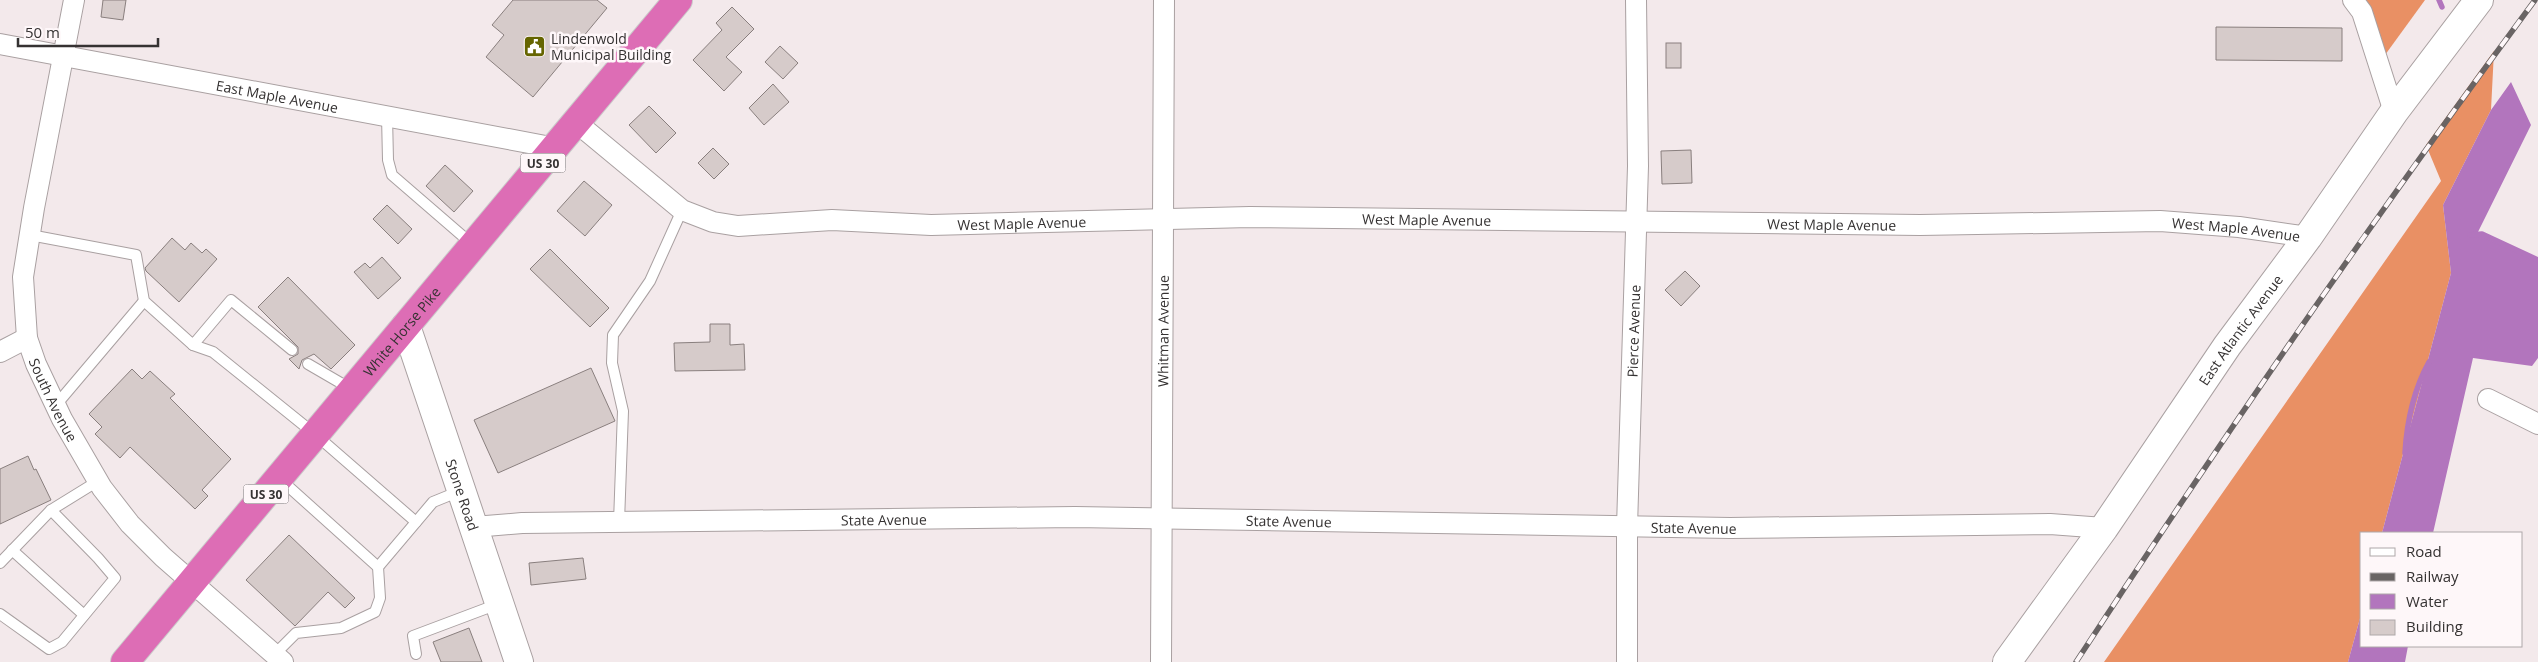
<svg xmlns="http://www.w3.org/2000/svg" width="2538" height="662" font-family="'Open Sans',sans-serif">
	<style>
		.forest { fill: #e99064 }
		.water { fill: #b275bd }
		.lines { fill: none; stroke-linecap: round; stroke-linejoin: round }
		.stream { stroke: #b275bd; stroke-width: 5.5 }
		.building { fill: #d6cbca; stroke: #897f7e }
		.lane-casing { stroke: #a9a0a1; stroke-width: 12 }
		.street-casing { stroke: #a9a0a1; stroke-width: 22 }
		.secondary-casing { stroke: #a9a0a1; stroke-width: 30 }
		.highway-casing { stroke: #cacaca; stroke-width: 30 }
		.lane { stroke: #fff; stroke-width: 10 }
		.street { stroke: #fff; stroke-width: 20 }
		.secondary { stroke: #fff; stroke-width: 28 }
		.highway { stroke: #dd6db5; stroke-width: 28 }
		.rail-casing { stroke: #696464; stroke-width: 5.5 }
		.rail { stroke: #fef7f9; stroke-width: 4; stroke-dasharray: 11; stroke-linecap: butt }
		.labels { text-anchor: middle; dominant-baseline: central; stroke-width: 5; stroke-linejoin: round; paint-order: stroke }
		.shield { fill: #fef7f9; stroke: #716d6e; stroke-width: 1 }
		.shield-label { font-size: 12px; font-weight: bold; fill: #353232 }
		.poi-label { font-size: 14px; fill: #353232; stroke: #fef7f9; text-anchor: start }
		.street-label { font-size: 14px; fill: #353232; stroke: #fef7f9 }
	</style>
	<rect width="100%" height="100%" fill="#f3e9eb"/>
	<g class="forest">
		<path d="M2355 0H2425L2385 55Z"/>
		<path d="M2494 51 2491 110 2443 205 2451 273 2382 533H2362V611L2348 662H2104L2441 181 2426 145Z"/>
	</g>
	<g class="water">
		<path d="M2511 82 2531 125 2477 234 2538 262V358L2532 366 2473 358 2433 533H2382L2451 273 2443 205 2491 110Z"/>
		<path d="M2362 611V646H2408L2405 662H2348Z"/>
	</g>
	<g class="lines">
		<g class="stream">
			<path d="M2439 0 2442 7"/>
			<path d="M2470 235 2482 234 2538 260"/>
			<path d="M2405 453C2407 420 2413 391 2429 362"/>
		</g>
	</g>
	<g class="building">
		<path d="M103 0H126L123 20 101 17Z"/>
		<path d="M513 0H597L607 8 533 97 486 57 504 35 492 25Z"/>
		<path d="M732 7 754 29 726 57 742 72 724 91 693 60 722 30 716 23Z"/>
		<path d="M2216 27 2342 28V61L2216 60Z"/>
		<rect x="1666" y="43" width="15" height="25"/>
		<path d="M780 46 798 63 783 79 765 62Z"/>
		<path d="M773 84 789 102 764 125 749 108Z"/>
		<path d="M649 106 676 133 656 153 629 125Z"/>
		<path d="M713 148 729 164 714 179 698 163Z"/>
		<path d="M1691 150 1692 183 1662 184 1661 151Z"/>
		<path d="M445 165 473 191 454 212 426 186Z"/>
		<path d="M584 181 612 205 585 236 557 211Z"/>
		<path d="M387 205 412 229 398 244 373 219Z"/>
		<path d="M172 238 185 250 191 243 202 253 206 249 217 259 179 302 146 271 145 268Z"/>
		<path d="M550 249 609 308 590 327 530 269Z"/>
		<path d="M382 257 401 278 378 299 354 272 365 263 370 268Z"/>
		<path d="M1685 271 1700 286 1681 306 1665 290Z"/>
		<path d="M288 277 355 345 331 369 314 354 302 360 299 369 289 359 298 354V347L258 307Z"/>
		<path d="M710 324H730V345L744 344 745 370 675 371 674 343 710 342Z"/>
		<path d="M591 368 615 421 498 473 474 420Z"/>
		<path d="M132 369 142 379 150 371 175 394 170 398 231 459 202 490 208 496 195 509 130 447 120 458 95 434 102 427 89 414Z"/>
		<path d="M28 456 34 470 36 469 51 500 0 524V469Z"/>
		<path d="M289 535 355 598 345 608 328 592 295 626 246 580Z"/>
		<path d="M583 558 586 579 531 585 529 563Z"/>
		<path d="M469 628 482 662H441L433 642Z"/>
	</g>
	<g class="lines">
		<defs>
			<g id="lane">
				<path d="M387 116 388 160 392 175 473 245"/>
				<path d="M30 235 136 255 144 301 193 345 231 300 292 350"/>
				<path d="M193 345 213 352 316 435 416 522"/>
				<path d="M308 364 351 389"/>
				<path d="M56 405 144 301"/>
				<path d="M619 522 623 411 612 363 613 335 650 281 682 210"/>
				<path d="M12 550 84 615"/>
				<path d="M0 563 51 510 98 481"/>
				<path d="M378 567 433 502 460 491"/>
				<path d="M0 614 49 649 62 642 115 578 98 558 51 510"/>
				<path d="M416 654 413 636 498 604"/>
				<path d="M274 655 296 633 341 628 375 612 380 598 378 567 280 479"/>
			</g>
			<g id="street">
				<path id="s1" d="M74 0 34 208 23 277 27 338 36 364 62 419 102 488 130 524 163 557 283 662"/>
				<path d="M2353 0 2362 12 2394 112"/>
				<path id="s2" d="M0 44 556 148"/>
				<path id="s3" d="M577 123 682 210 713 222 738 226 832 220 931 225 1250 217 1920 225 2160 221 2239 227 2308 237"/>
				<path d="M0 352 27 338"/>
				<path d="M2488 399 2538 424"/>
				<path id="s4" d="M474 527 522 523 1075 517 1730 528 2050 524 2104 528"/>
				<path id="s5" d="M1161 662 1164 0"/>
				<path id="s6" d="M1627 662V527L1638 166 1636 0"/>
			</g>
			<g id="secondary">
				<path id="s7" d="M406 326 519 662"/>
				<path id="s8" d="M2007 662 2104 528 2227 346 2308 237 2394 112 2479 0"/>
			</g>
			<g id="highway">
				<path id="s9" d="M125 662 678 0"/>
			</g>
		</defs>
		<use href="#lane" class="lane-casing"/>
		<use href="#street" class="street-casing"/>
		<use href="#secondary" class="secondary-casing"/>
		<use href="#highway" class="highway-casing"/>
		<use href="#lane" class="lane"/>
		<use href="#street" class="street"/>
		<use href="#secondary" class="secondary"/>
		<use href="#highway" class="highway"/>
		<defs>
			<path id="rail" d="M2076 662C2223 437 2375 216 2535 0"/>
		</defs>
		<use href="#rail" class="rail-casing"/>
		<use href="#rail" class="rail"/>
	</g>
	<defs>
		<symbol id="civic-square" viewBox="-11 -11 22 22"><rect x="-9" y="-9" width="18" height="18" rx="4" fill="#656500" stroke="#fef7f9"/><path d="M-.6-6.5H3V-4.5H.6V-3L4-1V1h2V6H-6V1h2V-1L-.6-3ZM-1.2 2.5V6h2.4V2.5Z" fill="#fff"/></symbol>
	</defs>
	<g fill-rule="evenodd">
		<use href="#civic-square" x="522" y="34" width="25" height="25"/>
	</g>
	<g class="labels">
		<g class="shield">
			<rect x="520.5" y="153.5" width="45" height="19" rx="4"/>
			<rect x="243.5" y="484.5" width="45" height="19" rx="4"/>
		</g>
		<g class="shield-label">
			<text x="543" y="163">US 30</text>
			<text x="266" y="494">US 30</text>
		</g>
		<g class="poi-label">
			<text x="551" y="38">Lindenwold<tspan x="551" dy="16">Municipal Building</tspan></text>
		</g>
		<g class="street-label">
			<text stroke="none"><textPath href="#s2" startOffset="282">East Maple Avenue</textPath></text>
			<text stroke="none"><textPath href="#s3" startOffset="884">West Maple Avenue</textPath></text>
			<text stroke="none"><textPath href="#s3" startOffset="479">West Maple Avenue</textPath></text>
			<text stroke="none"><textPath href="#s3" startOffset="1289">West Maple Avenue</textPath></text>
			<text stroke="none"><textPath href="#s3" startOffset="1694">West Maple Avenue</textPath></text>
			<text stroke="none"><textPath href="#s8" startOffset="406">East Atlantic Avenue</textPath></text>
			<text stroke="none"><textPath href="#s5" startOffset="331">Whitman Avenue</textPath></text>
			<text stroke="none"><textPath href="#s6" startOffset="331">Pierce Avenue</textPath></text>
			<text stroke="none"><textPath href="#s9" startOffset="431">White Horse Pike</textPath></text>
			<text stroke="none"><textPath href="#s1" startOffset="410">South Avenue</textPath></text>
			<text stroke="none"><textPath href="#s7" startOffset="178">Stone Road</textPath></text>
			<text stroke="none"><textPath href="#s4" startOffset="410">State Avenue</textPath></text>
			<text stroke="none"><textPath href="#s4" startOffset="815">State Avenue</textPath></text>
			<text stroke="none"><textPath href="#s4" startOffset="1220">State Avenue</textPath></text>
		</g>
	</g>
	<rect x="2360" y="532" width="162" height="115" fill="#fef7f9" stroke="#aea8a9"/>
	<rect x="2370" y="548" width="25" height="8" fill="#ffffff" stroke="#aea8a9"/>
	<text x="2406" y="557" font-size="15" fill="#353232">Road</text>
	<rect x="2370" y="573" width="25" height="8" fill="#696464" stroke="#aea8a9"/>
	<text x="2406" y="582" font-size="15" fill="#353232">Railway</text>
	<rect x="2370" y="594" width="25" height="15" fill="#b275bd" stroke="#aea8a9"/>
	<text x="2406" y="607" font-size="15" fill="#353232">Water</text>
	<rect x="2370" y="620" width="25" height="15" fill="#d6cbca" stroke="#aea8a9"/>
	<text x="2406" y="632" font-size="15" fill="#353232">Building</text>
	<path d="M18 38v8h140v-8" fill="none" stroke="#353232" stroke-width="2.5"/>
	<text x="25" y="38" font-size="15" fill="#353232" stroke="#fef7f9" stroke-width="4" paint-order="stroke">50 m</text>
</svg>
